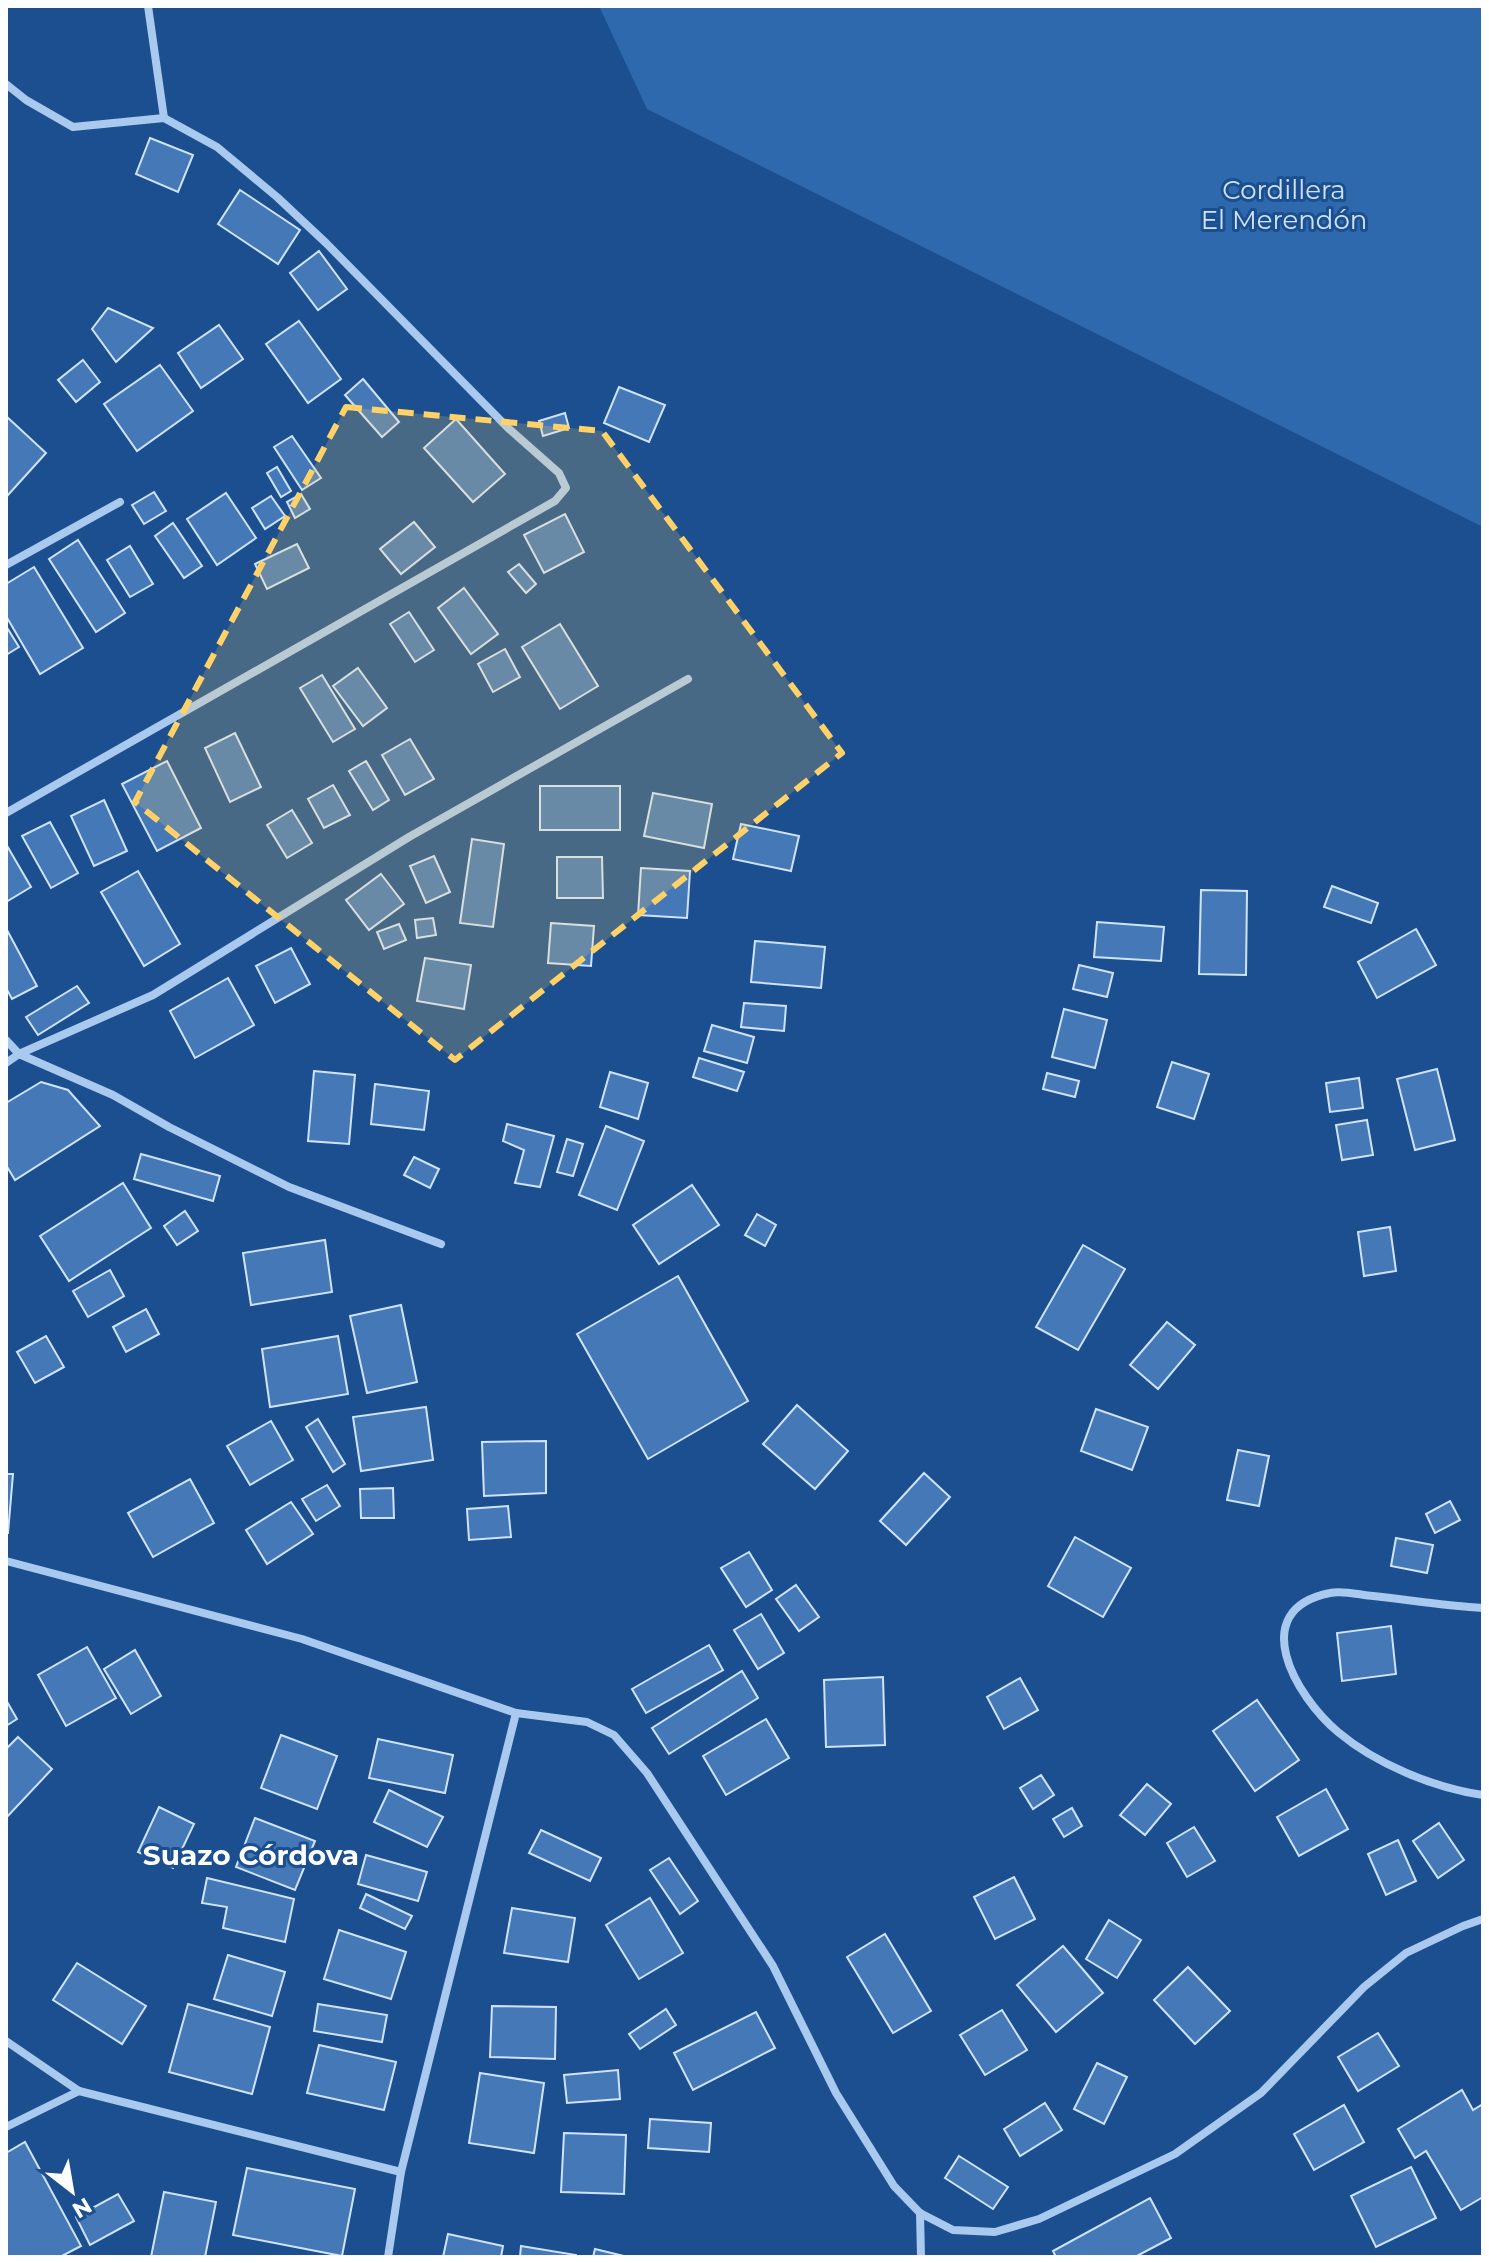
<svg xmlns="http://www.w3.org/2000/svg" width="1489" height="2263" font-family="Montserrat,sans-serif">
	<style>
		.green { fill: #2e69ad }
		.building { fill: #4478b7; stroke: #cfe3fa; stroke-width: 2 }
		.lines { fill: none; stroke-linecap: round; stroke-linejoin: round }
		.street { stroke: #a9c9ee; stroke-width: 8 }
		.marked { fill: #ffd166; fill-opacity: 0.2; stroke: #ffd166; stroke-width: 6; stroke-dasharray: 16 10; stroke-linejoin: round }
		.labels { text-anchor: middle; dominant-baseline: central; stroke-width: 6; stroke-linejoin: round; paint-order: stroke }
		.park-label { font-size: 26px; fill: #cfe3fa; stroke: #1b4f8f }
		.neighbourhood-label { font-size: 28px; font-weight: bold; fill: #fff; stroke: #1b4f8f }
	</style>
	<rect width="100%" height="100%" fill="#1b4f8f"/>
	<path class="green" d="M599 6H1483V527L647 109Z"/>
	<g class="building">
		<path d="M150 138 193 155 178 192 136 174Z"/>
		<path d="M240 190 300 230 278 264 218 224Z"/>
		<path d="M319 251 347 289 318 310 290 273Z"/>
		<path d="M108 308 153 328 116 362 92 329Z"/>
		<path d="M299 321 341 379 308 403 266 344Z"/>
		<path d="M219 325 243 359 201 388 178 353Z"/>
		<path d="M83 360 100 382 76 402 58 380Z"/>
		<path d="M160 365 193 411 137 451 104 404Z"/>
		<path d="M363 379 399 422 382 437 345 395Z"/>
		<path d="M619 387 665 405 649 442 604 423Z"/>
		<path d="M565 413 569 428 543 436 539 421Z"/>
		<path d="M6 416 46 453 8 495 6 493Z"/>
		<path d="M456 419 505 474 473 502 424 448Z"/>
		<path d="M292 436 321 478 302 490 274 447Z"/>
		<path d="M277 467 291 491 281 497 267 473Z"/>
		<path d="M154 492 166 511 144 524 132 505Z"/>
		<path d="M226 493 256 538 217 565 187 519Z"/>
		<path d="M301 494 310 509 295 518 287 502Z"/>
		<path d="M271 496 285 516 265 529 252 508Z"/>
		<path d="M565 514 584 552 544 573 524 535Z"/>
		<path d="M414 522 435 547 401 574 380 549Z"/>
		<path d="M173 523 202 566 184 578 155 536Z"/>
		<path d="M78 540 125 613 96 632 49 559Z"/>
		<path d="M297 544 309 568 267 589 255 564Z"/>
		<path d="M130 546 153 584 130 597 107 560Z"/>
		<path d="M519 564 536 584 526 593 508 572Z"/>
		<path d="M34 567 83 648 40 674 6 616V584Z"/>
		<path d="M464 588 498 634 471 654 438 608Z"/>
		<path d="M409 612 434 650 415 662 390 624Z"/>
		<path d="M560 624 598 686 560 709 522 647Z"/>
		<path d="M6 626 19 647 6 655Z"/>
		<path d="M505 649 520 677 493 692 478 664Z"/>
		<path d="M358 668 387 708 363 726 333 686Z"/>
		<path d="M322 675 355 729 333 742 300 688Z"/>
		<path d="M235 733 261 787 230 802 205 748Z"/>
		<path d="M410 739 434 779 405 795 382 755Z"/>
		<path d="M167 761 201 828 157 851 122 784Z"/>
		<path d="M366 761 389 800 373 810 349 771Z"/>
		<path d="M333 785 350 815 324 828 308 799Z"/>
		<rect x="540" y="786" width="80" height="44"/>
		<path d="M653 793 712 804 704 848 644 836Z"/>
		<path d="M104 800 127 851 94 866 71 816Z"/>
		<path d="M292 810 312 843 287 858 267 825Z"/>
		<path d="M50 822 78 873 51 888 22 836Z"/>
		<path d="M741 824 799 836 791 871 733 859Z"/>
		<path d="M472 839 504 844 493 927 460 923Z"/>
		<path d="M6 844 31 887 6 902Z"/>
		<path d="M434 856 450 892 426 903 410 866Z"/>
		<path d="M557 857H602L603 898H557Z"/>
		<path d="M641 868 690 871 687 918 638 915Z"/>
		<path d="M138 871 180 944 144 966 101 892Z"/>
		<path d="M381 874 404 904 369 930 346 900Z"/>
		<path d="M1332 886 1378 903 1371 923 1324 907Z"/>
		<path d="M1201 890 1247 891 1246 975 1199 974Z"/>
		<path d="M433 918 436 935 417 938 415 920Z"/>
		<path d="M1097 922 1164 927 1161 961 1094 957Z"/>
		<path d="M551 923 594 926 591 966 548 963Z"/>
		<path d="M399 924 406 940 384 949 377 932Z"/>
		<path d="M1416 929 1436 965 1377 998 1358 962Z"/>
		<path d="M7 930 37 986 12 999 6 988Z"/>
		<path d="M755 941 825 947 821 988 751 982Z"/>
		<path d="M291 948 310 984 275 1003 256 966Z"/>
		<path d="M425 958 471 965 464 1009 417 1001Z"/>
		<path d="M1079 965 1113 973 1107 997 1073 989Z"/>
		<path d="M228 978 254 1025 195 1058 170 1011Z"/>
		<path d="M77 986 89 1003 38 1035 26 1017Z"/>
		<path d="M744 1003 786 1006 784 1031 741 1027Z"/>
		<path d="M1064 1009 1107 1020 1095 1068 1052 1057Z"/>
		<path d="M712 1025 754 1037 747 1063 704 1051Z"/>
		<path d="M699 1058 744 1072 737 1091 693 1077Z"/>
		<path d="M1172 1062 1209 1074 1194 1119 1157 1107Z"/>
		<path d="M1437 1069 1455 1140 1415 1150 1397 1079Z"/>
		<path d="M314 1071 355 1075 349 1144 308 1141Z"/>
		<path d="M610 1072 648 1083 638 1119 600 1107Z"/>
		<path d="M1047 1073 1079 1081 1075 1097 1043 1089Z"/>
		<path d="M1359 1078 1363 1108 1330 1112 1326 1083Z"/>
		<path d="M41 1082 68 1090 100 1126 15 1180 6 1165V1103Z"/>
		<path d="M375 1084 429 1091 424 1130 371 1124Z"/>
		<path d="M1367 1120 1373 1155 1342 1160 1336 1125Z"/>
		<path d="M507 1124 554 1136 540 1187 515 1183 524 1150 503 1141Z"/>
		<path d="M606 1126 644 1141 617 1210 579 1195Z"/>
		<path d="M567 1139 583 1144 573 1176 557 1172Z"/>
		<path d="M141 1154 220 1176 213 1201 134 1179Z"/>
		<path d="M414 1157 439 1169 430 1188 404 1175Z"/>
		<path d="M123 1183 151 1228 69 1281 40 1236Z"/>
		<path d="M692 1185 719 1225 659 1264 633 1225Z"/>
		<path d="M185 1211 198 1231 177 1245 164 1226Z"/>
		<path d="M757 1214 776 1225 765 1246 745 1235Z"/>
		<path d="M1390 1227 1396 1271 1364 1276 1358 1232Z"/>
		<path d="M325 1240 332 1292 251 1305 243 1253Z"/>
		<path d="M1083 1245 1125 1269 1078 1350 1036 1327Z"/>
		<path d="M110 1270 124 1296 88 1317 73 1291Z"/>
		<path d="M678 1276 748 1401 648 1459 577 1334Z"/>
		<path d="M401 1305 417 1382 367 1393 350 1316Z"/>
		<path d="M146 1309 159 1334 126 1352 113 1327Z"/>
		<path d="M1167 1322 1195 1345 1158 1389 1130 1365Z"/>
		<path d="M46 1336 64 1367 35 1383 17 1352Z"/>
		<path d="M338 1336 348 1394 270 1407 262 1349Z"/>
		<path d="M797 1405 848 1451 815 1489 763 1444Z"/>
		<path d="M426 1407 433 1460 361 1471 353 1417Z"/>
		<path d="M1096 1409 1148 1427 1132 1470 1081 1451Z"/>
		<path d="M318 1419 345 1464 333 1472 306 1427Z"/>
		<path d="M271 1421 293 1460 250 1485 227 1446Z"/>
		<path d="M546 1441V1493L484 1496 482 1442Z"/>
		<path d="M1238 1450 1269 1456 1259 1506 1227 1500Z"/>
		<path d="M924 1473 950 1497 906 1545 880 1521Z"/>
		<path d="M6 1474H13L8 1533H6Z"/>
		<path d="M190 1479 214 1523 153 1557 128 1513Z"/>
		<path d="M327 1485 340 1506 316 1521 302 1499Z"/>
		<path d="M393 1488 394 1518H361L360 1489Z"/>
		<path d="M1450 1501 1460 1520 1435 1533 1426 1514Z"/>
		<path d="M291 1502 313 1534 267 1564 246 1530Z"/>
		<path d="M508 1506 511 1537 469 1540 467 1509Z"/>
		<path d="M1075 1537 1131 1568 1103 1617 1048 1586Z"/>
		<path d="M1396 1538 1433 1545 1427 1573 1391 1566Z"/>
		<path d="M749 1552 772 1590 746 1607 721 1568Z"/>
		<path d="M796 1585 819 1617 799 1631 776 1599Z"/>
		<path d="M761 1614 784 1653 758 1669 734 1630Z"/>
		<path d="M1391 1626 1396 1674 1342 1681 1337 1633Z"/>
		<path d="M709 1645 723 1670 646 1713 632 1689Z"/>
		<path d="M87 1647 116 1698 66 1726 38 1675Z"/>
		<path d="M135 1650 161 1696 131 1714 104 1669Z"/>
		<path d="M742 1671 758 1698 669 1754 652 1728Z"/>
		<path d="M883 1677 885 1745 826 1747 824 1680Z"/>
		<path d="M1020 1678 1038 1710 1004 1729 987 1697Z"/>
		<path d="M6 1700 17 1719 6 1726Z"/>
		<path d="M1257 1700 1299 1760 1255 1791 1213 1731Z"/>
		<path d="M766 1719 789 1758 726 1795 703 1756Z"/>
		<path d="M281 1735 337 1756 317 1809 261 1788Z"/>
		<path d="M18 1737 52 1769 6 1818V1749Z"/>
		<path d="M378 1739 453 1755 445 1793 369 1778Z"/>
		<path d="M1041 1775 1054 1795 1033 1809 1020 1788Z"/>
		<path d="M1147 1784 1171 1804 1145 1835 1120 1815Z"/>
		<path d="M1326 1789 1348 1829 1299 1856 1277 1817Z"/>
		<path d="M389 1790 443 1817 427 1847 374 1822Z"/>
		<path d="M159 1807 194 1824 173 1868 138 1852Z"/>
		<path d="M1072 1808 1082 1826 1064 1837 1053 1819Z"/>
		<path d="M255 1818 315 1841 295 1890 236 1867Z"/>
		<path d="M1439 1823 1464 1860 1438 1878 1413 1841Z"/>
		<path d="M1194 1827 1215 1861 1187 1877 1167 1843Z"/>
		<path d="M541 1830 601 1858 590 1881 529 1853Z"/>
		<path d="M1398 1840 1416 1881 1386 1895 1368 1854Z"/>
		<path d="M366 1855 427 1872 418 1901 358 1884Z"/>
		<path d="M669 1858 698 1901 680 1914 650 1870Z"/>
		<path d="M1014 1877 1035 1919 995 1939 974 1897Z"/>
		<path d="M207 1878 294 1899 285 1942 223 1928 227 1907 202 1903Z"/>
		<path d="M366 1894 412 1916 405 1929 360 1908Z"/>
		<path d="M650 1898 683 1953 639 1979 606 1925Z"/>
		<path d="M512 1908 575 1918 568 1962 504 1953Z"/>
		<path d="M1109 1920 1141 1940 1117 1978 1086 1959Z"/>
		<path d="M339 1930 406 1952 391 1999 324 1979Z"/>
		<path d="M885 1934 931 2011 893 2033 847 1957Z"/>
		<path d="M1063 1946 1103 1993 1056 2032 1017 1985Z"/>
		<path d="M228 1955 285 1972 272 2016 214 1999Z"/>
		<path d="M77 1963 146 2006 122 2044 53 2000Z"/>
		<path d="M1188 1967 1230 2011 1195 2044 1154 2000Z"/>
		<path d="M188 2004 270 2027 252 2094 169 2072Z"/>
		<path d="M318 2004 387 2015 382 2042 314 2031Z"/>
		<path d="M492 2006 556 2007 555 2059 490 2057Z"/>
		<path d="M666 2009 676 2025 640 2049 629 2034Z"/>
		<path d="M1002 2010 1027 2050 985 2075 960 2035Z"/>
		<path d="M756 2012 775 2048 693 2090 674 2053Z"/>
		<path d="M1378 2033 1399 2066 1358 2091 1338 2057Z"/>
		<path d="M319 2045 396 2062 384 2110 307 2093Z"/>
		<path d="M1097 2063 1127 2077 1104 2124 1074 2109Z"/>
		<path d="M618 2070 620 2099 567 2103 564 2075Z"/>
		<path d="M480 2073 544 2083 534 2153 469 2143Z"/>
		<path d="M1462 2090 1473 2110 1483 2104V2197L1461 2210 1426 2151 1415 2158 1398 2129Z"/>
		<path d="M1045 2103 1062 2130 1020 2156 1004 2129Z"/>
		<path d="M1344 2105 1364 2142 1314 2170 1294 2134Z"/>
		<path d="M650 2119 711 2123 709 2152 648 2148Z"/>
		<path d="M564 2133 626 2135 624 2194 561 2192Z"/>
		<path d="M25 2142 81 2246 60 2257H6V2153Z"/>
		<path d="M959 2156 1008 2187 993 2209 945 2178Z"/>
		<path d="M1411 2167 1436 2218 1376 2247 1351 2196Z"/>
		<path d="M247 2168 355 2189 342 2256 233 2235Z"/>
		<path d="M164 2192 216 2202 205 2257H151Z"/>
		<path d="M118 2194 134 2221 90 2245 76 2217Z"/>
		<path d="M1150 2198 1171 2238 1135 2257H1056L1053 2251Z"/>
		<path d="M448 2234 503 2246 501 2257H443Z"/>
		<path d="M521 2246 576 2255V2257H520Z"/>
		<path d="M595 2249 628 2257H593Z"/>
	</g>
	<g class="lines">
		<g class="street">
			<path d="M148 6 164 118"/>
			<path d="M6 84 26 100 73 127 164 118 217 147 277 197 326 243 508 428 559 473 566 488 555 501 6 813"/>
			<path d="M6 565 120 502"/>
			<path d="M6 1040 19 1054 113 1095 169 1127 289 1187 441 1244"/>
			<path d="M6 1063 19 1054 153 995 409 837 688 679"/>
			<path d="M6 1561 302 1639 516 1713 587 1722 614 1735 647 1773 773 1966 836 2093 894 2186 920 2213 953 2230 995 2232 1039 2219 1175 2154 1261 2093 1364 1987 1406 1953 1463 1926 1483 1919"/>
			<path d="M1483 1608C1446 1606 1410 1600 1373 1596 1360 1595 1343 1590 1330 1593 1245 1610 1296 1697 1338 1732 1376 1764 1434 1788 1483 1795"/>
			<path d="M6 2041 79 2091 401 2172"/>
			<path d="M6 2127 79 2091"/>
			<path d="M920 2213 921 2257"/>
			<path d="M388 2257 401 2172 516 1713"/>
		</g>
	</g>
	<path class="marked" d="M346 407 602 431 842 753 455 1060 135 802Z"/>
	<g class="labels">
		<g class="park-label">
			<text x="1284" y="190">Cordillera<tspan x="1284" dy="30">El Merendón</tspan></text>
		</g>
		<g class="neighbourhood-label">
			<text x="251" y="1855">Suazo Córdova</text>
		</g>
	</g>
	<rect width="1489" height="2263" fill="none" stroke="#ffffff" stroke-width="16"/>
	<g transform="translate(72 2191) rotate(149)" stroke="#1b4f8f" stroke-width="6" paint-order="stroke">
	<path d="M0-6L14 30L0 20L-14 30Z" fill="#ffffff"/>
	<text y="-12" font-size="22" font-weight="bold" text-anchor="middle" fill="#ffffff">N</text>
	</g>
</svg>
